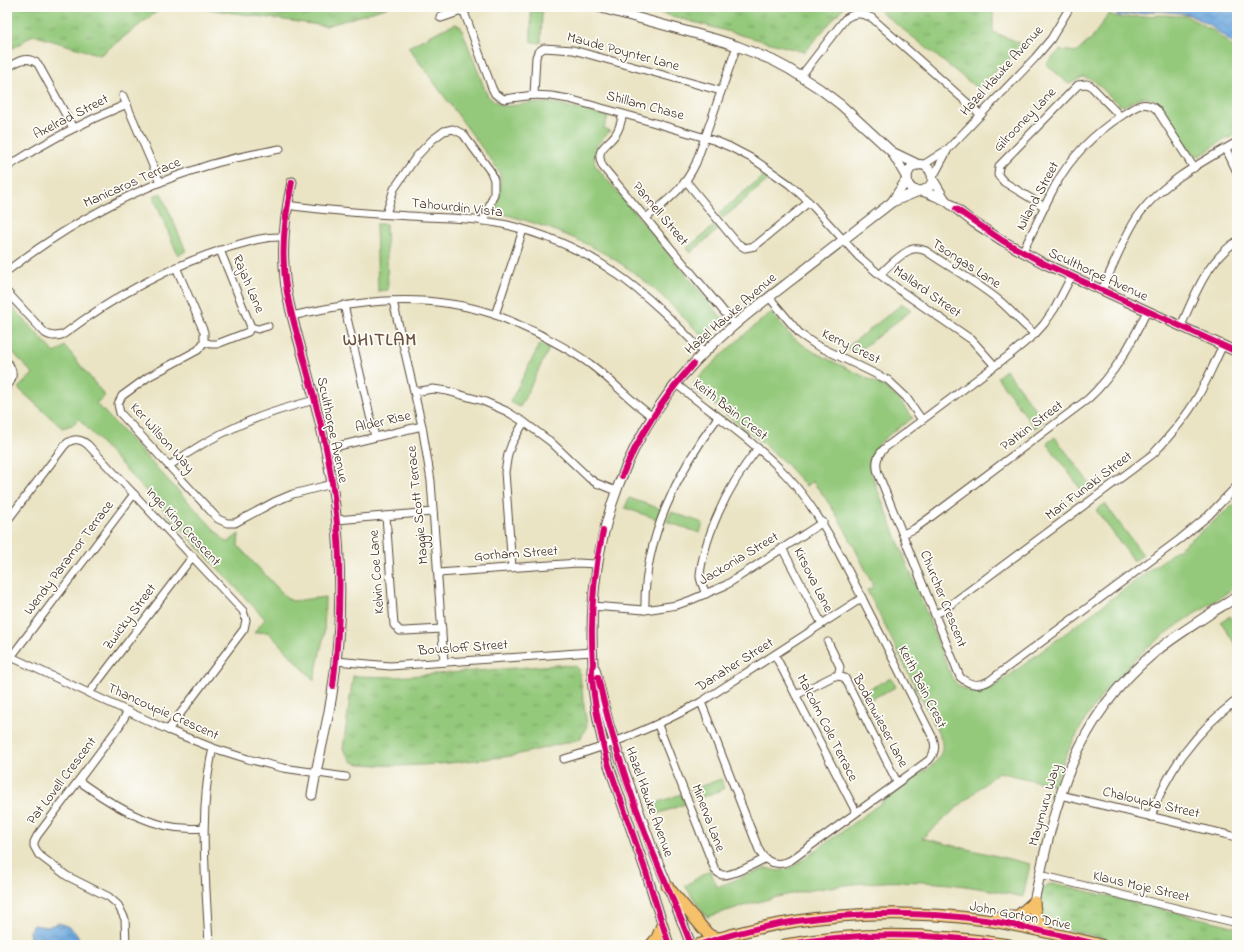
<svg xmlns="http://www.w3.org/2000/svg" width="1244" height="952" font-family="'Indie Flower',sans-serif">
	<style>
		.grass { fill: url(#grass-tufts); stroke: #687a4c }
		.park { fill: #94c97b; stroke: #687a4c }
		.water { fill: url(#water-waves); stroke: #546a7e }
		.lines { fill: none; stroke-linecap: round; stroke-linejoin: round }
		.minor-casing { stroke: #554637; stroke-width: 9 }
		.tertiary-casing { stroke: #554637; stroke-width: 11 }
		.primary-casing { stroke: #554637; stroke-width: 13 }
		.minor { stroke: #fff; stroke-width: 7 }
		.tertiary { stroke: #fff; stroke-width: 9 }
		.primary { stroke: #f5c16b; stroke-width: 11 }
		.cycleway-casing { stroke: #fdfcf7; stroke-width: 8 }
		.cycleway { stroke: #d6006c; stroke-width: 6 }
		.labels { text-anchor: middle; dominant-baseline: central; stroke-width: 3.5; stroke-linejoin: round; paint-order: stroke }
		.street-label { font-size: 14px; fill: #3b2a1e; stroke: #fdfcf7 }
		.district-label { font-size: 18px; font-weight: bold; letter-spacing: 1px; fill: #6b5340; stroke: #fdfcf7 }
	</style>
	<defs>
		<pattern id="grass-tufts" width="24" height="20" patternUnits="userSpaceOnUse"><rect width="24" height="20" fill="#94c97b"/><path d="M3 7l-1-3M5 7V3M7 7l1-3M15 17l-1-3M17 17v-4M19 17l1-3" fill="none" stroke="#7aa364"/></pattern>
		<pattern id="water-waves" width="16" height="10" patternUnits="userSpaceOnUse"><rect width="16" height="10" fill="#6ea9de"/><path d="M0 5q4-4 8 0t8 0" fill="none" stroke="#5c8ab3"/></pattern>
	</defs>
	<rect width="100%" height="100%" fill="#fdfcf7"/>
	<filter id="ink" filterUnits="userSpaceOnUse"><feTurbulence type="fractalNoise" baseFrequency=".025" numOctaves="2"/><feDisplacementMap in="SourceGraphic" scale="8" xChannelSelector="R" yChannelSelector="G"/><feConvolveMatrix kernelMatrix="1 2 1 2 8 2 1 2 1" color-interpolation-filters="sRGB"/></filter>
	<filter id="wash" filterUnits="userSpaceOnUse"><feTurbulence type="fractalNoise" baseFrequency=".012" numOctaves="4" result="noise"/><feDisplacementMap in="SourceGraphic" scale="16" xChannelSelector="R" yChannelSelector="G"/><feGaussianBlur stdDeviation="0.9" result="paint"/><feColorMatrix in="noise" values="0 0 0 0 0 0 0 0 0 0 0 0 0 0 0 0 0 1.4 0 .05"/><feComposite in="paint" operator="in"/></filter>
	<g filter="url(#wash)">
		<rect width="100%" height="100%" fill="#eae4c4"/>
		<g class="grass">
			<path d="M7 7H163L100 55 33 35 7 52Z"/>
			<path d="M192 7H389L326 26Z"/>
			<path d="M638 7H844L804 52Z"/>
			<path d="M875 7H993V32L1025 45 977 88Z"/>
			<path d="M556 665 575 666 579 669 587 726 580 739 512 756 440 764 400 766 360 764 352 762 343 749 353 676 395 677Z"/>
			<path d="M1051 884 1061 885 1237 927V945H1131L1052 926C1037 920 1033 887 1051 884Z"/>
		</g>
		<g class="park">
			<path d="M531 11H542L541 43 531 42Z"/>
			<path d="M1109 14 1121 18 1160 15 1186 16 1214 31 1237 51V134L1222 141 1200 156 1192 153 1156 100 1141 97 1124 106 1118 104 1093 80 1083 77 1069 84 1046 64 1060 50 1077 52 1091 39Z"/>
			<path d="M456 24 461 27 487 95 490 98 500 105 509 106 530 103H554L608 117 604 128 610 131C599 141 592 149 595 165L723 319 706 334H700C683 317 666 298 647 283 604 247 553 227 499 213L496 207C501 195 502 185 499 171L408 47 441 30Z"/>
			<path d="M763 176 768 180 723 218 719 213Z"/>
			<path d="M161 193 186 251 178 255 153 196Z"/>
			<path d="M376 224H386L388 290 378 291Z"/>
			<path d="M715 225 719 229 690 253 686 249Z"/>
			<path d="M7 301 55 353 65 346 105 396 96 403 227 543 239 534 238 546 288 599 293 601 325 597 324 635 314 680 268 632 254 633 265 619 79 419 72 425 62 428 18 388 33 374 7 346Z"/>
			<path d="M902 304 912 310 856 353 846 348Z"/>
			<path d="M769 314H773L788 333 800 343 814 352 883 386 898 399 913 418C896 430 868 445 869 468L952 678C964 694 977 694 995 686L1197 535 1237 502V585L1231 590C1209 605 1185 619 1164 635 1110 676 1078 721 1054 785L998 772 922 838 1030 864 1023 897C999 891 975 887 950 884 868 875 786 891 707 917L685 886 710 870 717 887 766 868 778 871 787 869 796 865 933 765C941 756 945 748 940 736L867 590 874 587C856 551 839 512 812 481L806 486 786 464 764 444 694 389V383C717 358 742 336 769 314Z"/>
			<path d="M540 344 549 349 520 407 510 402Z"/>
			<path d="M1006 370 1044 421 1035 428 997 377Z"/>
			<path d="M1055 437 1093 488 1085 495 1047 443Z"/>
			<path d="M629 498 661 509 657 519 625 508Z"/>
			<path d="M1105 504 1143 555 1134 561 1096 510Z"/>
			<path d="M671 512 703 523 700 533 667 522Z"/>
			<path d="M1230 616 1237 627V647L1221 622Z"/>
			<path d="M891 678 896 687 865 702 861 693Z"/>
			<path d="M721 779 724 789 695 800 691 790Z"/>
			<path d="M681 794 685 804 654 815 651 805Z"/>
		</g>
		<g class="water">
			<path d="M1112 7H1234L1237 9V47L1208 24 1189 15 1179 13 1158 11 1119 16 1116 14Z"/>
			<path d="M58 923C69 925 79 933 81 945H37L30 939 29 932 34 925 47 927Z"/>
		</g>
	</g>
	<g filter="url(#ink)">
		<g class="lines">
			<defs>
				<g id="minor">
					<path d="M463 9 492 88 495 94 504 99 534 95 551 96 569 99 638 118 716 141 730 147 753 159 789 184 809 202 858 256 880 275 901 291 972 340 995 366"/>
					<path d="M7 68C18 61 27 55 38 64L73 128"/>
					<path d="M801 76 845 19C855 12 862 13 872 18L981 115"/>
					<path d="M534 95 536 57 538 52 544 48 573 50 721 91"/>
					<path d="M123 96 160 182"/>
					<path d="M623 114C621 121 620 129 615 135 606 147 594 149 603 167L735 325"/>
					<path d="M1226 149 1237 172"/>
					<path d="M923 165 948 149 1035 58 1051 39 1070 7"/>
					<path d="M7 167C45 142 85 121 127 104"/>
					<path d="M933 177 947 151"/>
					<path d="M686 181 737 243 745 248 755 246 809 202"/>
					<path d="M287 205C333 212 379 214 425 217 453 218 480 219 507 225 545 234 582 250 614 272 648 295 676 324 704 353"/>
					<path d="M1045 207 1004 182 998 175 999 166 1078 85 1086 84 1090 85 1120 116"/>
					<path d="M386 214 394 189 416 157 432 140 444 131 453 129 463 134 491 172 494 180V194L483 221"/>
					<path d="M646 218C669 199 683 190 696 163L737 46"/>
					<path d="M1022 252C1034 231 1043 208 1055 186 1071 156 1096 132 1124 114 1135 107 1145 99 1157 110L1194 168"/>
					<path d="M176 267 204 332V342L198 350 148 377 122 396 118 404 120 413 218 519 227 523H235L274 502 293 494 332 484"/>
					<path d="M7 271C66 226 130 190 200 168 226 159 253 154 280 149"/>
					<path d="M880 275C886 268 901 254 910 250 915 248 921 249 926 251 951 268 978 283 1001 302 1013 312 1022 325 1035 334"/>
					<path d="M1071 277 1055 308 1044 324 1035 334 1012 353 886 447C877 455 875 462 878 473L960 677C969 685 978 687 989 681L1180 539 1208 516 1237 486"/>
					<path d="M1102 290C1113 267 1122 241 1136 219 1157 186 1203 161 1237 142"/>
					<path d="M7 292 45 333C51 337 57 337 64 334 115 296 169 266 230 247 247 242 265 236 283 237"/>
					<path d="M769 297 800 334 816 345 888 380 906 397 922 420"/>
					<path d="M393 301 422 426 431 481 444 662"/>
					<path d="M344 305 375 437"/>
					<path d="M495 315 523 230"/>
					<path d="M292 316C359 300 426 292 493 314 507 319 521 326 535 332 554 342 573 351 590 364 612 380 630 401 653 417"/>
					<path d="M1181 326C1195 294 1207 261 1237 241"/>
					<path d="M251 327 258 329 268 326"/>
					<path d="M204 342 211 344H217L248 332 251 327 220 250"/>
					<path d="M7 362C14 370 14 379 7 386"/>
					<path d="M676 384C713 414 753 440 786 475 821 513 843 560 866 606 888 650 911 694 933 738 936 747 935 753 929 760L791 860C778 867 765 863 759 850L701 702"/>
					<path d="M414 392 433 389 447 391 483 401 506 411 524 422 551 442 589 478 596 483 616 491"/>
					<path d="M326 449 422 426"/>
					<path d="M169 466C216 432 259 414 315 400"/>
					<path d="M386 516 394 625 400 631H405L442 629"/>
					<path d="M336 520 433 512"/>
					<path d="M7 521 65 445C72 438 80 438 88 445L243 611 246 620 244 629 168 730"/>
					<path d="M903 534 914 529 932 516 1088 399C1115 374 1131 344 1147 311"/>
					<path d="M782 548 822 624"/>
					<path d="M512 568 505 472 508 454 512 443 524 422"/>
					<path d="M438 573 578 563 596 564"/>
					<path d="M706 594C704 589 701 583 700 577 700 566 704 554 707 543 718 508 735 477 758 448"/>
					<path d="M592 606 645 610 677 605 691 600 726 585 823 522"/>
					<path d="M645 610C643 540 678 471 718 417"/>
					<path d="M935 614 942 611 1153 454C1169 437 1185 419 1197 398 1207 381 1214 363 1223 345"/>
					<path d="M828 642 840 667 838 676"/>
					<path d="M7 655 168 730 213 748 248 759 283 768 346 777"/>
					<path d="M775 655 856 812"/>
					<path d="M11 657 134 494"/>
					<path d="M336 661 390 666 592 652"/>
					<path d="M89 693 193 556"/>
					<path d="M796 695 834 676H838L845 678 897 782"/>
					<path d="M1232 704 1237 710"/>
					<path d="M658 725 715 870C718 873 720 875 723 875 731 876 757 863 764 859"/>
					<path d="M564 759C612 745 657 726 701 702L862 598"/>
					<path d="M79 781C115 807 156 833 203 828"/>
					<path d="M1060 795 1237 837"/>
					<path d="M1151 817C1166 771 1198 729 1237 700"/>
					<path d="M1040 875 1237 923"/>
					<path d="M126 945 125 919 118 905 109 897 67 876 39 855 34 846V842L37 836 120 725 128 711"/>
					<path d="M209 945C206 879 198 813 213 748"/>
				</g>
				<g id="tertiary">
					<path d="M598 7 715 39 737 46 772 60 789 69 820 89 841 105 892 152 919 165"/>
					<path d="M441 17 470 7"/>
					<path d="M892 152 907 178"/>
					<path d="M933 180 945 200 973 222 1003 241 1045 264 1237 352"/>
					<path d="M292 182C286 210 282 237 284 265 285 298 296 329 304 360 316 405 328 451 334 498 342 563 342 629 332 694 327 728 317 761 312 795"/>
					<path d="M921 191C946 184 925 153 910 169 905 175 906 184 912 189 915 191 918 191 921 191 929 193 937 197 945 200"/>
					<path d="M892 202 907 179"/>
					<path d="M595 669 609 725 620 759 654 853 676 906 691 945"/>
					<path d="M1034 902C1055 804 1072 721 1154 653 1173 637 1194 625 1214 611 1222 606 1230 602 1237 596"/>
					<path d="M669 945 646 872 608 763C602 741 597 718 594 695 593 685 590 674 593 664 586 554 618 444 694 363 724 331 759 305 794 278 826 253 859 228 892 202L919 191"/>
				</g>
				<g id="primary">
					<path d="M667 886 707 933 711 936 720 938"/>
					<path d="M1034 902C1035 915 1036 923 1047 932"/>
					<path d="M995 919 1002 916H1018L1034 902"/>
					<path d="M651 945 657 938 662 925"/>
					<path d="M698 945C789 914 890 907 985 920 1024 926 1063 936 1101 945"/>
					<path d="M785 945C860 931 934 933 1009 945"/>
				</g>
			</defs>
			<use href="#minor" class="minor-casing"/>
			<use href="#tertiary" class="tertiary-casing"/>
			<use href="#primary" class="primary-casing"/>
			<use href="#minor" class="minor"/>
			<use href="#tertiary" class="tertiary"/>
			<use href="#primary" class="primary"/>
			<defs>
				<g id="cycleway">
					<path d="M292 182C286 210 282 237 284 266 285 293 293 319 300 345 309 379 319 413 326 448 342 526 343 607 333 686"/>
					<path d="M956 209 1003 241 1045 264 1237 352"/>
					<path d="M622 476C639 435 664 397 693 364"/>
					<path d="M603 531C593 575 590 619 593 664 590 674 593 685 594 695 597 718 602 741 608 763L646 872 669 945"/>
					<path d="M598 677C611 738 631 797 654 855 666 885 680 914 691 945"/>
					<path d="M698 945C789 914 890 907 985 920 1024 926 1063 936 1101 945"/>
					<path d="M785 945C860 931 934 933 1009 945"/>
				</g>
			</defs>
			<use href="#cycleway" class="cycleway-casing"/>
			<use href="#cycleway" class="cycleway"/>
		</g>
	</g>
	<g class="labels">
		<g class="street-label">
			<text transform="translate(623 52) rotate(15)">Maude Poynter Lane</text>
			<text transform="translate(1002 71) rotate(-48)">Hazel Hawke Avenue</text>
			<text transform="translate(645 106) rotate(15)">Shillam Chase</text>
			<text transform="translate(71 117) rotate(-27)">Axelrad Street</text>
			<text transform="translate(1025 120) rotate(-46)">Gilrooney Lane</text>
			<text transform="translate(132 183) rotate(-24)">Manicaros Terrace</text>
			<text transform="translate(1038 196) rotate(-62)">Niland Street</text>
			<text transform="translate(457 208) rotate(6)">Tahourdin Vista</text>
			<text transform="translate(660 214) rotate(50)">Pannell Street</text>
			<text transform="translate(966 264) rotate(33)">Tsongas Lane</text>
			<text transform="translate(1098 275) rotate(25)">Sculthorpe Avenue</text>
			<text transform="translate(248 284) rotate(67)">Rajah Lane</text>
			<text transform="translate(927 292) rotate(35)">Mallard Street</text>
			<text transform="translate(731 314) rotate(-41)">Hazel Hawke Avenue</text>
			<text transform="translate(851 347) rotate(26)">Kerry Crest</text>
			<text transform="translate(730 410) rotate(38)">Keith Bain Crest</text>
			<text transform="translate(383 422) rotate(-13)">Alder Rise</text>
			<text transform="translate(1032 426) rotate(-37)">Patkin Street</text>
			<text transform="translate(332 430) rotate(78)">Sculthorpe Avenue</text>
			<text transform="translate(162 438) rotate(48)">Ker Wilson Way</text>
			<text transform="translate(1089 486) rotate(-37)">Mari Funaki Street</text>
			<text transform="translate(418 505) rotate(-96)">Maggie Scott Terrace</text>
			<text transform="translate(183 527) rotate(47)">Inge King Crescent</text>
			<text transform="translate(516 554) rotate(-4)">Gorham Street</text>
			<text transform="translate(69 558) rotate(-53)">Wendy Paramor Terrace</text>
			<text transform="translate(739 559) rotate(-31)">Jackonia Street</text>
			<text transform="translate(377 572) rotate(-94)">Kelvin Coe Lane</text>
			<text transform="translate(813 580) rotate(63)">Kirsova Lane</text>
			<text transform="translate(943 599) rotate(68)">Churcher Crescent</text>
			<text transform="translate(130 617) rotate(-53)">Zwicky Street</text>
			<text transform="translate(463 648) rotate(-4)">Bousloff Street</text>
			<text transform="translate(735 665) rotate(-32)">Danaher Street</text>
			<text transform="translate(922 687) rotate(63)">Keith Bain Crest</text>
			<text transform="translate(163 712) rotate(24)">Thancoupie Crescent</text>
			<text transform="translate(880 721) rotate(62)">Bodenwieser Lane</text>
			<text transform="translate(827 728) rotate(63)">Malcolm Cole Terrace</text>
			<text transform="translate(62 781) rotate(-53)">Pat Lovell Crescent</text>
			<text transform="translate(649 802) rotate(70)">Hazel Hawke Avenue</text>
			<text transform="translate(1151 803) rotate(13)">Chaloupka Street</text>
			<text transform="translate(1045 805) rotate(-74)">Maymuru Way</text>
			<text transform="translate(708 818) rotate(69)">Minerva Lane</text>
			<text transform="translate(1141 887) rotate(13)">Klaus Moje Street</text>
			<text transform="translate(1020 916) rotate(11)">John Gorton Drive</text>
		</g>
		<g class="district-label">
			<text x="380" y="341">WHITLAM</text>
		</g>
	</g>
	<rect width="1244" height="952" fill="none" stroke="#fdfcf7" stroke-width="24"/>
</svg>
